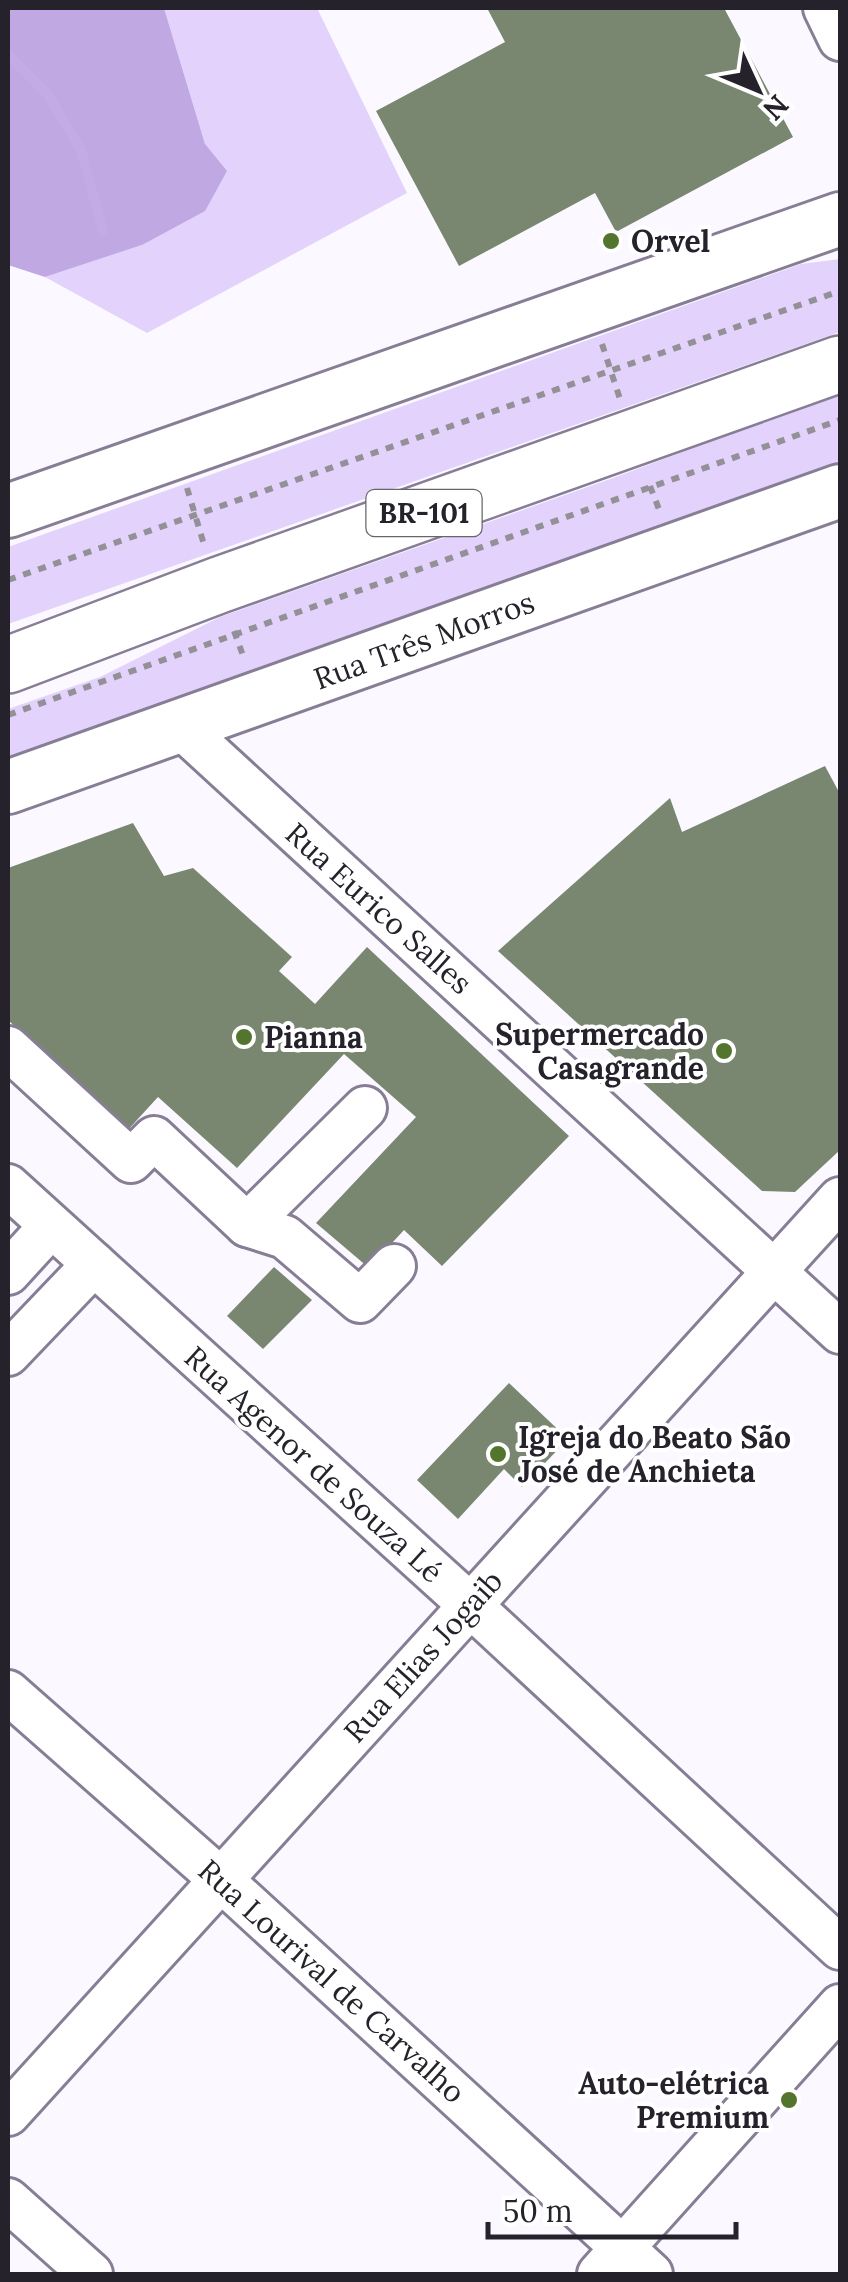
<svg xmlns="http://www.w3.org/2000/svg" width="848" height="2282" font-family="Lora,serif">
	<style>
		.green { fill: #e3d3fc }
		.forest { fill: #c0a8e3 }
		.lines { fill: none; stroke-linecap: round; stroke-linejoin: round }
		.stream { stroke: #c2abe6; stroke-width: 10 }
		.building { fill: #7a8770 }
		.minor-casing { stroke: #877e96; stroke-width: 48 }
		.major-casing { stroke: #877e96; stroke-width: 58 }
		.highway-casing { stroke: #877e96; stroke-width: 60 }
		.path { stroke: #939097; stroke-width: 6; stroke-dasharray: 8 8; stroke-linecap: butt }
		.minor { stroke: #fff; stroke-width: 42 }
		.major { stroke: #fff; stroke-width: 52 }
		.highway { stroke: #fff; stroke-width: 55 }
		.poi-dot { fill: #53752d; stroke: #fff; stroke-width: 4 }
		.labels { text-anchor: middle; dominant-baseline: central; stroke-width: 8; stroke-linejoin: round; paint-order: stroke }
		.shield { fill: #fff; stroke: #67646b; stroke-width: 2.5 }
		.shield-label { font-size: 28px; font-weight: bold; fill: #26222b }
		.poi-label { font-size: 30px; font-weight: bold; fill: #26222b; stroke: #fff; text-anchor: start }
		.street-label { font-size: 30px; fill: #26222b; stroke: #fff }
	</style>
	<rect width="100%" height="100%" fill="#fbf9ff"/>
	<g class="green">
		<path d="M164 8H317L407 193 147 333 45 277 142 245 205 144Z"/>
		<path d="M840 259V332L8 624V547L801 264Z"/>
		<path d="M840 393V465L8 774V709L100 677 220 617 613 478Z"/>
	</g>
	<path class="forest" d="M8 8H164L205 144 227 171 205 211 142 245 45 277 8 265Z"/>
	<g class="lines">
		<path class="stream" d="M8 54 48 95 81 150 103 231"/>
	</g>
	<g class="building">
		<path d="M487 8H724L793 137 616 232 595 193 459 266 376 111 505 42Z"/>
		<path d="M825 766 840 794V1150L795 1192 762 1191 498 951 670 798 682 832Z"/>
		<path d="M133 823 164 876 193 868 292 957 279 971 315 1004 367 947 569 1136 442 1266 404 1230 369 1268 316 1223 416 1117 344 1054 237 1168 158 1097 126 1132 8 1020V868Z"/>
		<path d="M274 1267 312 1300 263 1349 227 1316Z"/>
		<path d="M509 1383 568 1439 522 1487 504 1469 458 1519 417 1480Z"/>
	</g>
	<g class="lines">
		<defs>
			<g id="minor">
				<path d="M825 8 840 39"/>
				<path d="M182 728 840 1332"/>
				<path d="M8 1048 131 1161 154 1138 247 1225 285 1237 360 1301 394 1266"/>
				<path d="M8 1186 470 1605 840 1948"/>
				<path d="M247 1225 365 1108"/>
				<path d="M8 1273 51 1226"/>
				<path d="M8 1354 94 1264"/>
				<path d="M8 1692 219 1878 651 2274"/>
				<path d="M8 2114 840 1199"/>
				<path d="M8 2200 91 2274"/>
				<path d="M599 2274 840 2006"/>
			</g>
			<g id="major">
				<path d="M8 511 840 219"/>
				<path d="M8 787 840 491"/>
			</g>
			<path id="highway" d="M8 665 219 585 840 364"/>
		</defs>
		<use href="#minor" class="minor-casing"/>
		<use href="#major" class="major-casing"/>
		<use href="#highway" class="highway-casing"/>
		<g class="path">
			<path d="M602 344 620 399"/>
			<path d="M650 486 660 512"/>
			<path d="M187 488 205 548"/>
			<path d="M8 580 840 291"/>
			<path d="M234 631 245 661"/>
			<path d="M8 715 840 420"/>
		</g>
		<use href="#minor" class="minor"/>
		<use href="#major" class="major"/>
		<use href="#highway" class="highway"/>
	</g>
	<g class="poi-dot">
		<circle cx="611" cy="241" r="10"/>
		<circle cx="244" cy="1037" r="10"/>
		<circle cx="724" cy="1051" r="10"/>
		<circle cx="498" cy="1454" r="10"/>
		<circle cx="789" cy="2100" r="10"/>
	</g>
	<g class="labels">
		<rect class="shield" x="366.5" y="490" width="115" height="46" rx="8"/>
		<g class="shield-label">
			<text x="424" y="513">BR-101</text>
		</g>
		<g class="poi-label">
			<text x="631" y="241">Orvel</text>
			<text x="704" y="1034" text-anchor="end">Supermercado<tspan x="704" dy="34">Casagrande</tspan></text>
			<text x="264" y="1037">Pianna</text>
			<text x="518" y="1437">Igreja do Beato São<tspan x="518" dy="34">José de Anchieta</tspan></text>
			<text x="769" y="2083" text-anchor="end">Auto-elétrica<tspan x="769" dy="34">Premium</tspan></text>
		</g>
		<g class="street-label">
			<text transform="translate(424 640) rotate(-20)">Rua Três Morros</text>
			<text transform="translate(379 908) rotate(42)">Rua Eurico Salles</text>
			<text transform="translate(314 1464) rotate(42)">Rua Agenor de Souza Lé</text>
			<text transform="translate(423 1656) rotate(-48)">Rua Elias Jogaib</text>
			<text transform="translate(332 1981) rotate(42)">Rua Lourival de Carvalho</text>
		</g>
	</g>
	<rect width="848" height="2282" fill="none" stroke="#26222b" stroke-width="20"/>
	<g transform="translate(758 90) rotate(134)" stroke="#ffffff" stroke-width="8" paint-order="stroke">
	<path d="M0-8L18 38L0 25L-18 38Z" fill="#26222b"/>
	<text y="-15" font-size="28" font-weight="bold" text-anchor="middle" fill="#26222b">N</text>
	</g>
	<path d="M488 2222v15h248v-15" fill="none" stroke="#26222b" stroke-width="5"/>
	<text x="503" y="2222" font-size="30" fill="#26222b" stroke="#ffffff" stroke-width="8" paint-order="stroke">50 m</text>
</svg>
